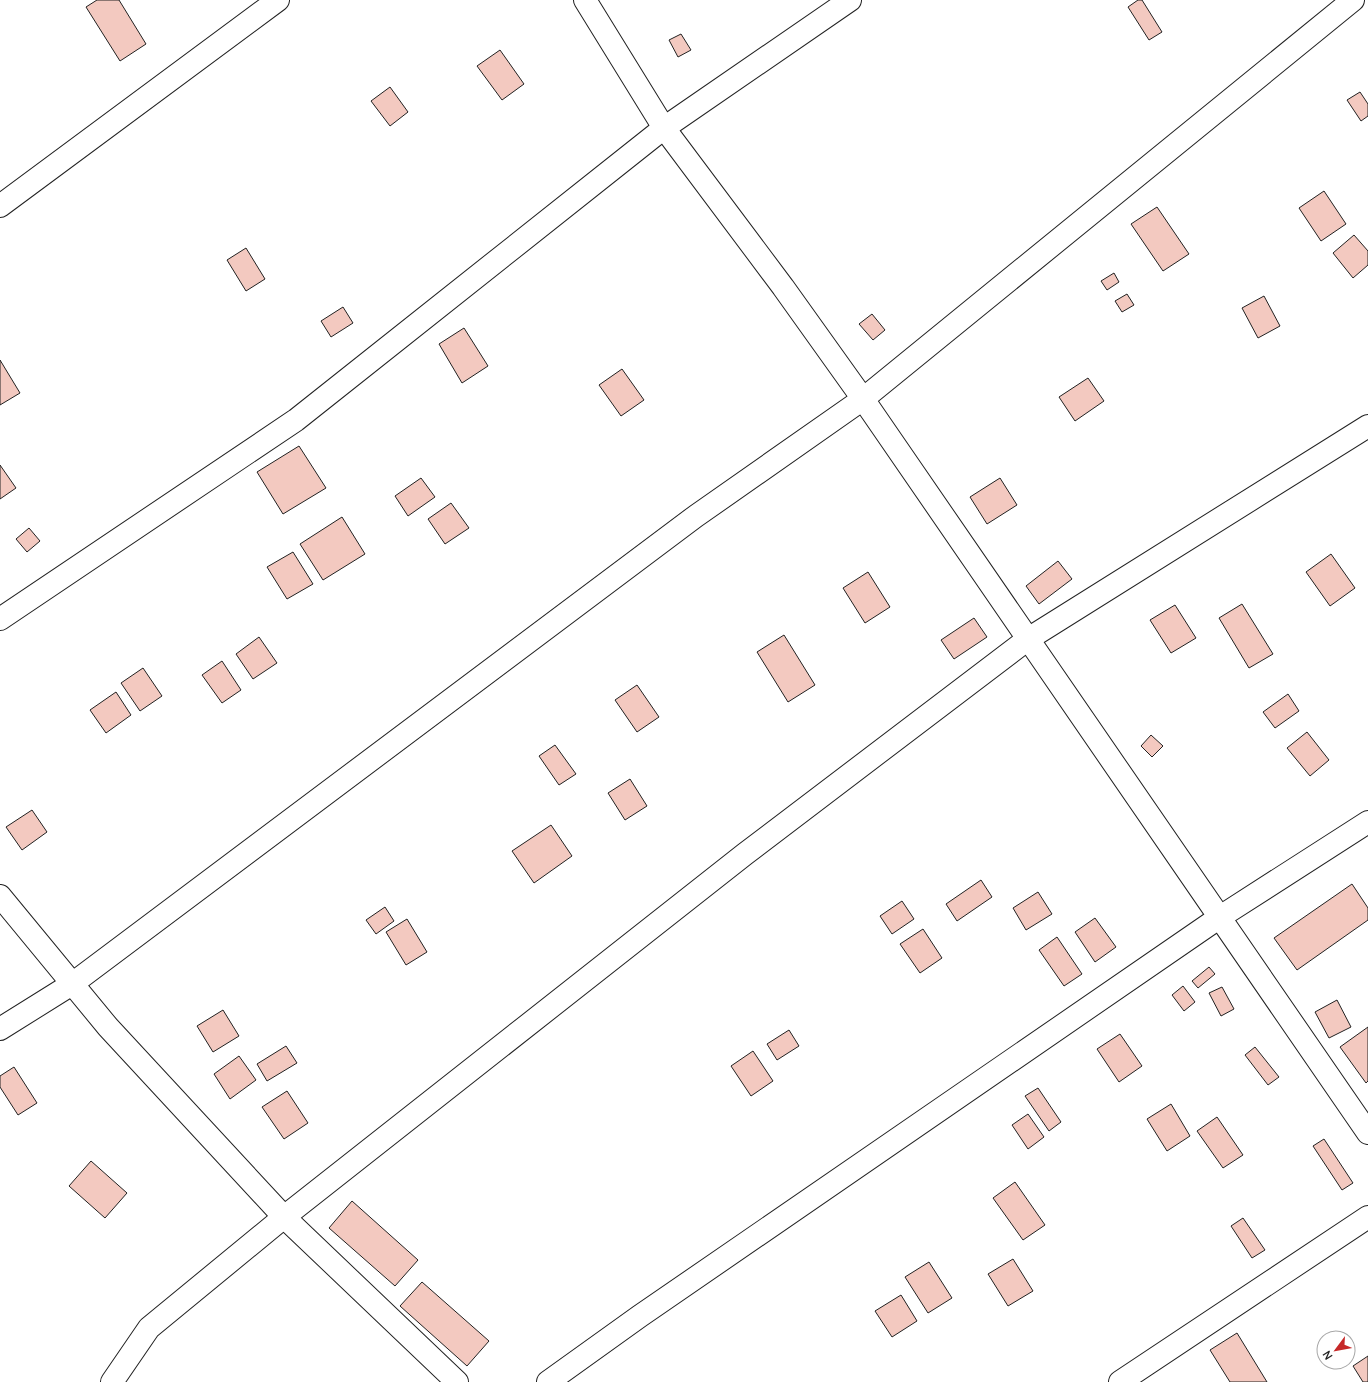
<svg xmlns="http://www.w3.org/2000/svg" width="1368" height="1382" font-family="Manrope,sans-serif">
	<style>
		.building { fill: #f3c9c0; stroke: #222 }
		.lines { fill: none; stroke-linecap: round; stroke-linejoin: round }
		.minor-casing { stroke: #222; stroke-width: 24 }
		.minor { stroke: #fff; stroke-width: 22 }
	</style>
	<rect width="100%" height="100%" fill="#fff"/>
	<g class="building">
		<path d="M97 0H119L146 44 120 61 86 7Z"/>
		<path d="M1138 0H1142L1162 32 1149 40 1128 7Z"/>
		<path d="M681 34 691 50 678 57 669 40Z"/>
		<path d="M500 50 524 84 502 100 477 66Z"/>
		<path d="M390 87 408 112 390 126 371 101Z"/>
		<path d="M1360 92 1368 104V116L1361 121 1347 100Z"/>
		<path d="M1324 191 1346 224 1321 241 1299 208Z"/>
		<path d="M1157 207 1189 254 1163 271 1131 224Z"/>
		<path d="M1354 235 1368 251V265L1353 278 1333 253Z"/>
		<path d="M246 248 265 279 246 291 227 260Z"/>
		<path d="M1114 273 1119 282 1107 290 1101 281Z"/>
		<path d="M1127 294 1134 305 1122 312 1115 301Z"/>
		<path d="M1264 296 1280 326 1258 338 1242 308Z"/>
		<path d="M343 307 353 323 331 337 321 321Z"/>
		<path d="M872 314 885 330 873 340 859 324Z"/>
		<path d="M464 328 488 366 462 383 439 344Z"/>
		<path d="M0 360 20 393 0 405Z"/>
		<path d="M622 369 644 400 621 416 599 385Z"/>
		<path d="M1088 378 1104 401 1075 421 1059 397Z"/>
		<path d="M299 446 326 488 283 514 257 472Z"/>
		<path d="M0 465 16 488 0 499Z"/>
		<path d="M421 478 435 497 408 516 395 496Z"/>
		<path d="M1000 478 1017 505 987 524 970 497Z"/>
		<path d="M451 503 469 528 445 544 428 519Z"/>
		<path d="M342 517 365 554 323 580 300 544Z"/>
		<path d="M29 528 40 541 27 552 16 539Z"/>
		<path d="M293 552 313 584 287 599 267 567Z"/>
		<path d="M1331 554 1355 588 1330 606 1306 572Z"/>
		<path d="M1058 561 1072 579 1039 604 1026 586Z"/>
		<path d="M868 572 890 607 865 623 843 588Z"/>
		<path d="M1242 604 1273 654 1249 668 1219 618Z"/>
		<path d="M1175 605 1196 638 1171 653 1150 620Z"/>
		<path d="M974 618 987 637 954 659 941 640Z"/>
		<path d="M784 635 815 685 788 702 757 652Z"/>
		<path d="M259 637 277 663 253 679 236 654Z"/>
		<path d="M222 661 241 690 222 703 202 675Z"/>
		<path d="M143 668 162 696 140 711 121 683Z"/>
		<path d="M637 685 659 717 637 732 615 700Z"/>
		<path d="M116 692 131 715 106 733 90 710Z"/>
		<path d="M1288 694 1299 711 1275 728 1263 712Z"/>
		<path d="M1307 732 1329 760 1310 776 1287 748Z"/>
		<path d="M1151 735 1163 746 1152 757 1141 746Z"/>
		<path d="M555 745 576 774 559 785 539 756Z"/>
		<path d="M630 779 647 806 625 820 608 793Z"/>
		<path d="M32 810 47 832 22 850 6 827Z"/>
		<path d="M551 825 572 856 534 883 512 851Z"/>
		<path d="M981 880 992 897 957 921 946 904Z"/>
		<path d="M1352 884 1368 908V920L1297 970 1274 938Z"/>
		<path d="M1038 892 1052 914 1026 930 1013 908Z"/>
		<path d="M902 901 914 919 892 934 880 916Z"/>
		<path d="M385 907 394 921 376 934 366 920Z"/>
		<path d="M1095 918 1116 947 1095 962 1075 932Z"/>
		<path d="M407 919 427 952 406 965 386 932Z"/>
		<path d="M923 929 942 958 920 973 900 944Z"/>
		<path d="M1057 937 1082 974 1064 986 1039 950Z"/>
		<path d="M1209 967 1215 974 1198 988 1192 981Z"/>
		<path d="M1183 986 1195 1002 1184 1011 1172 995Z"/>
		<path d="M1222 987 1234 1009 1221 1016 1209 993Z"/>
		<path d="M1337 1000 1351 1027 1329 1038 1315 1012Z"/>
		<path d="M223 1010 239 1036 213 1052 197 1026Z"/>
		<path d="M1368 1027V1081L1366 1083 1340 1047Z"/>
		<path d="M789 1030 799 1046 777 1060 767 1044Z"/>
		<path d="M1120 1034 1142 1066 1119 1082 1097 1049Z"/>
		<path d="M286 1046 297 1063 267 1081 257 1064Z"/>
		<path d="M1255 1047 1279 1077 1268 1085 1245 1055Z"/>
		<path d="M753 1051 773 1081 751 1096 731 1066Z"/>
		<path d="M239 1056 256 1080 230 1099 214 1074Z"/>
		<path d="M14 1067 37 1103 18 1115 0 1087V1076Z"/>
		<path d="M1038 1088 1061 1122 1049 1131 1025 1096Z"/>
		<path d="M287 1091 308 1123 284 1139 262 1107Z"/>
		<path d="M1171 1104 1190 1136 1167 1151 1147 1119Z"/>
		<path d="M1028 1114 1044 1137 1028 1149 1012 1125Z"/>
		<path d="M1217 1117 1243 1155 1223 1168 1197 1131Z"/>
		<path d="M1324 1139 1353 1183 1342 1190 1313 1146Z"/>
		<path d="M91 1161 127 1193 105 1218 69 1186Z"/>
		<path d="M1015 1182 1045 1225 1023 1240 993 1198Z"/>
		<path d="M352 1201 418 1260 395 1286 329 1228Z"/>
		<path d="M1243 1218 1265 1250 1252 1258 1231 1226Z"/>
		<path d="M1013 1259 1033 1291 1008 1306 988 1274Z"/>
		<path d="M929 1262 952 1298 928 1313 905 1277Z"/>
		<path d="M422 1282 489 1341 467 1366 400 1306Z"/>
		<path d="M901 1295 917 1321 892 1337 875 1311Z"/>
		<path d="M1237 1333 1267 1382H1230L1210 1350Z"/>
		<path d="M1368 1356V1382H1363L1353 1366Z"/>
	</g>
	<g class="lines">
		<defs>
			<g id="minor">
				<path d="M585 0 664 128 783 287 863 399 1368 1133"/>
				<path d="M0 206 278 0"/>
				<path d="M0 619 296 420 664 128 850 0"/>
				<path d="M0 896 108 1027 284 1217 457 1382"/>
				<path d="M0 1029 72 984 696 516 863 399 1353 0"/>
				<path d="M112 1382 149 1328 284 1217 745 854 1028 639 1368 426"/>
				<path d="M548 1382 640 1316 1220 917 1368 822"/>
				<path d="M1120 1382 1368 1217"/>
			</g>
		</defs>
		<use href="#minor" class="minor-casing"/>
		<use href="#minor" class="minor"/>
	</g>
	<g transform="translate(1336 1350) rotate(238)"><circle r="19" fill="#ffffff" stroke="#a7a7a7"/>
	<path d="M0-3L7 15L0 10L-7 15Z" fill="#c62828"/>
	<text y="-6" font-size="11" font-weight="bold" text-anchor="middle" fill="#222222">N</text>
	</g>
</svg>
